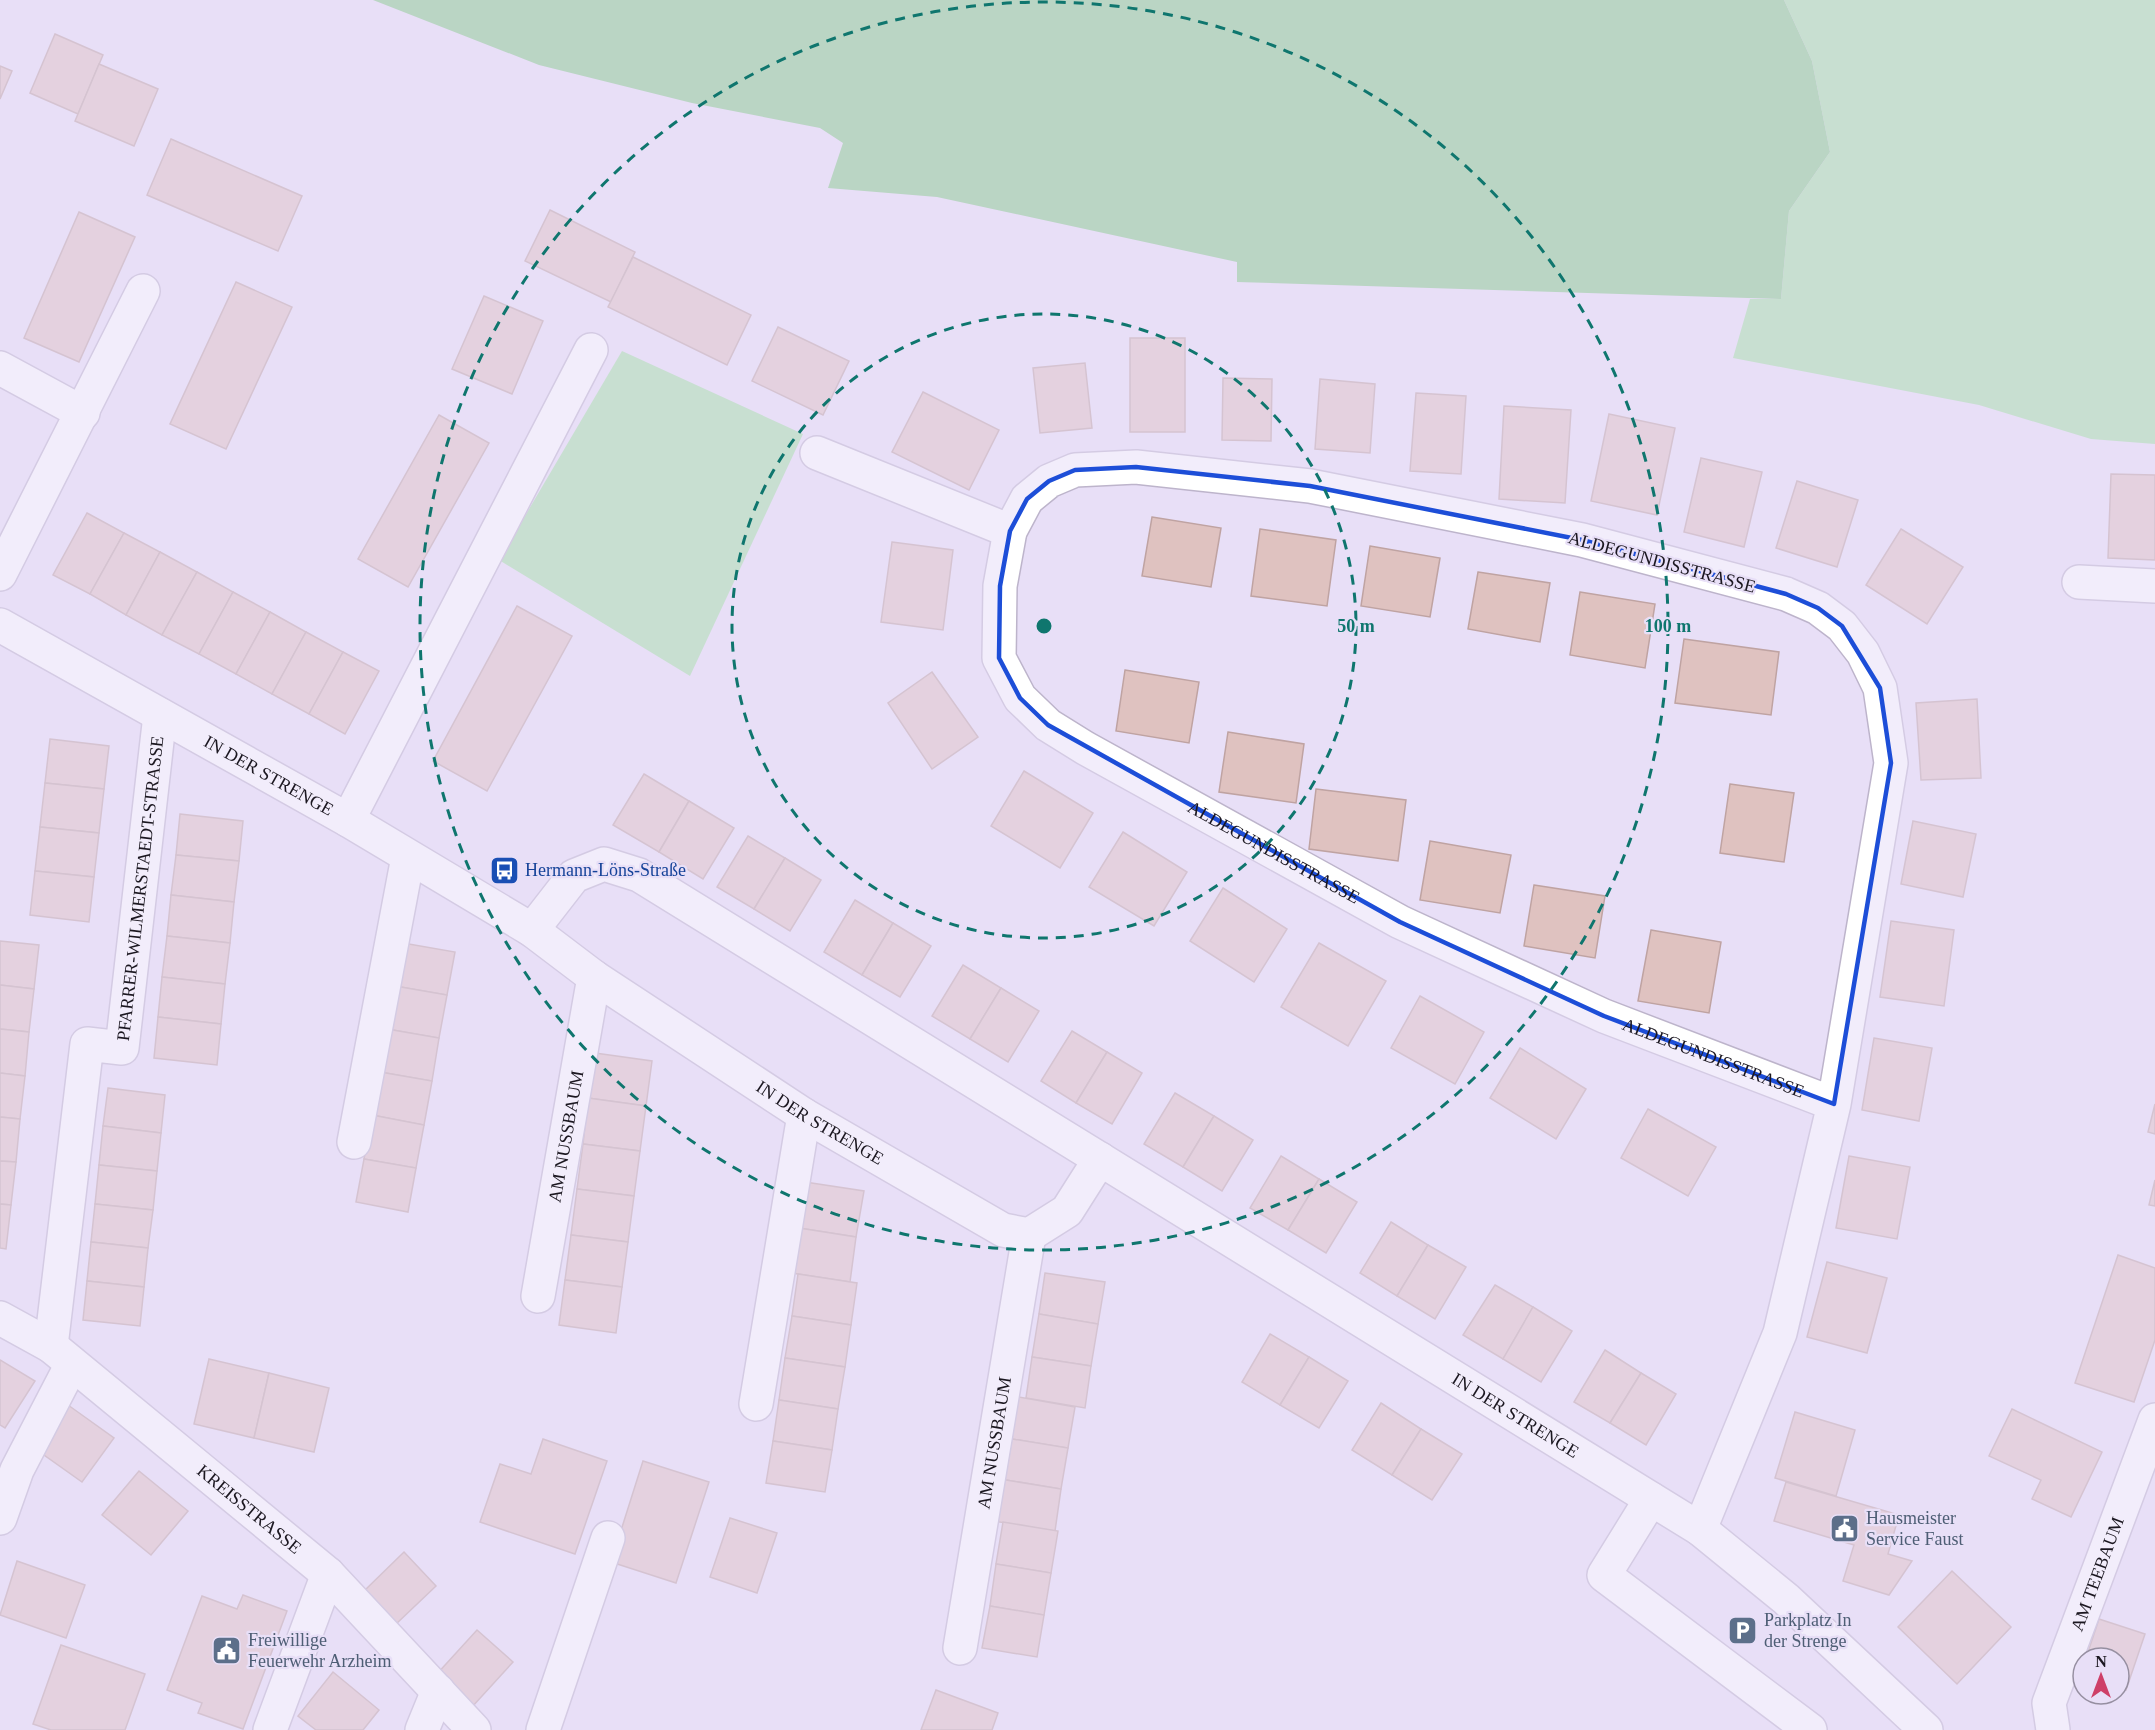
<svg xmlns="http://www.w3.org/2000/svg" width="2155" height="1730" font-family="'Times New Roman',serif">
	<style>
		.green { fill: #a3dfa2 }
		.forest { fill: #84c985 }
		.building { fill: #dfc2c0; stroke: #bfa3a2; stroke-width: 1.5 }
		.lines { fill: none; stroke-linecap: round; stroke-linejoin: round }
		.minor-casing { stroke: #bdb4cb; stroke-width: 36 }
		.minor { stroke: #fff; stroke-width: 33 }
		.marked { fill: none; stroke: #1d4ed8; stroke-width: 4.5; stroke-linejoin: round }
		.ring { fill: none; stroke: #0f766e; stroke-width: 3; stroke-dasharray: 10 8 }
		.labels { text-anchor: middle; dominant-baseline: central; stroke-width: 4.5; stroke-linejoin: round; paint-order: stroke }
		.street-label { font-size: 18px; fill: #1b1720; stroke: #e8dff7 }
		.transit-label { font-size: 18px; fill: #164399; stroke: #e8dff7; text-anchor: start }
		.service-label { font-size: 18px; fill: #4e5e75; stroke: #e8dff7; text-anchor: start }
		.centre { fill: #0f766e; stroke: #e8dff7; stroke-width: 3 }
		.ring-label { font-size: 18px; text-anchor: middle; font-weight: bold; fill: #0f766e; stroke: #e8dff7; stroke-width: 4.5; stroke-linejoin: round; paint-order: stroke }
	</style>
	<rect width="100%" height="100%" fill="#e8dff7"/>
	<g class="green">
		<path d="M1784 0H2155V444L2091 439 1979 405 1733 358 1750 299H1781L1789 211 1830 152 1812 61Z"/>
		<path d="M622 351 803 434 690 676 499 560Z"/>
	</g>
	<path class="forest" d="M373 0H1784L1812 61 1830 152 1789 211 1781 299 1237 282V262L937 197 828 188 843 143 820 128 692 103 539 65Z"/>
	<g class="building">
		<path d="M55 34 103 55 78 114 30 93Z"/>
		<path d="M99 64 158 89 134 146 75 121Z"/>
		<path d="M0 66 12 71 0 99Z"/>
		<path d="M171 139 302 196 278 251 147 195Z"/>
		<path d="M550 210 635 252 611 302 525 261Z"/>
		<path d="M79 212 135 237 79 362 24 338Z"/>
		<path d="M633 257 751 315 727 365 608 307Z"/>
		<path d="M236 282 292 307 226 449 170 424Z"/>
		<path d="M484 296 543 321 512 394 452 369Z"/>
		<path d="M778 327 849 361 823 415 752 381Z"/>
		<rect x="1130" y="338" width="55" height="94"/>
		<path d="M1085 363 1092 428 1040 433 1033 368Z"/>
		<path d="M1223 378 1272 379 1271 441 1222 440Z"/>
		<path d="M1320 379 1375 384 1370 453 1315 449Z"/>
		<path d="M923 392 999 430 969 490 892 452Z"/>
		<path d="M1416 393 1466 396 1461 474 1410 471Z"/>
		<path d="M1504 406 1571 410 1565 503 1499 499Z"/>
		<path d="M1609 414 1675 428 1657 515 1591 501Z"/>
		<path d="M439 415 489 443 408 587 358 559Z"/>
		<path d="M1701 458 1762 472 1744 547 1684 532Z"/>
		<path d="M2111 474 2155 475V560L2108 558Z"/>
		<path d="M1797 481 1858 500 1837 567 1776 548Z"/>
		<path d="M87 513 124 533 90 594 53 575Z"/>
		<path d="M1152 517 1221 528 1211 587 1142 576Z"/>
		<path d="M1260 529 1336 540 1327 606 1251 596Z"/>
		<path d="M1901 529 1963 567 1927 624 1866 585Z"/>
		<path d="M124 533 160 552 126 615 90 594Z"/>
		<path d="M892 542 953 550 943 630 881 622Z"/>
		<path d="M1370 546 1440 558 1430 617 1361 606Z"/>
		<path d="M160 552 197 572 162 635 126 615Z"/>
		<path d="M197 572 233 592 199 654 162 635Z"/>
		<path d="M1478 572 1550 583 1540 642 1468 629Z"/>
		<path d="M233 592 270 612 236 674 199 654Z"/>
		<path d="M1580 592 1655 604 1645 668 1570 655Z"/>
		<path d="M517 606 572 636 487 791 433 761Z"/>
		<path d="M270 612 306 632 272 694 236 674Z"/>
		<path d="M306 632 343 652 309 714 272 694Z"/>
		<path d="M1684 639 1779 652 1771 715 1675 703Z"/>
		<path d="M343 652 379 671 345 734 309 714Z"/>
		<path d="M1125 670 1199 682 1189 743 1116 731Z"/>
		<path d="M932 672 978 737 932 769 888 703Z"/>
		<path d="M1977 699 1981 778 1921 780 1916 703Z"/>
		<path d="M1228 732 1304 744 1296 803 1219 792Z"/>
		<path d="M50 739 109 746 104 789 45 783Z"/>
		<path d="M1024 771 1093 813 1060 868 991 826Z"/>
		<path d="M644 774 689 801 659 852 613 825Z"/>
		<path d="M45 783 104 789 99 833 40 827Z"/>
		<path d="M1730 784 1794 793 1784 862 1720 853Z"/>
		<path d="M1316 789 1406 800 1398 861 1309 849Z"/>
		<path d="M689 801 734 828 703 879 659 852Z"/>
		<path d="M180 814 243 821 239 861 176 855Z"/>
		<path d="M1913 821 1976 834 1963 897 1901 884Z"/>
		<path d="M40 827 99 833 94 877 35 871Z"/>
		<path d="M1123 832 1187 872 1154 926 1089 887Z"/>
		<path d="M748 836 785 858 754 909 717 887Z"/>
		<path d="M1430 841 1511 855 1500 913 1420 900Z"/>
		<path d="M176 855 239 861 234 902 171 895Z"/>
		<path d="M785 858 821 880 790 931 754 909Z"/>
		<path d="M35 871 94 877 89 922 30 915Z"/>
		<path d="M1534 885 1605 896 1595 958 1524 946Z"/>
		<path d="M1223 888 1287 929 1254 982 1190 941Z"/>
		<path d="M171 895 234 902 230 943 167 936Z"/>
		<path d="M855 900 893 923 862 975 824 952Z"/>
		<path d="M1891 921 1954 930 1944 1006 1880 997Z"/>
		<path d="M893 923 931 946 900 997 862 975Z"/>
		<path d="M1651 930 1721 942 1709 1013 1638 1001Z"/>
		<path d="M167 936 230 943 225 984 162 977Z"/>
		<path d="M0 941 39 945 34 989 0 985Z"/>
		<path d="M403 943 455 952 447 995 395 986Z"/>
		<path d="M1319 943 1386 981 1348 1046 1281 1007Z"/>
		<path d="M963 965 1001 988 970 1039 932 1016Z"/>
		<path d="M162 977 225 984 221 1024 158 1017Z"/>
		<path d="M0 985 34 989 29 1032 0 1029Z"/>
		<path d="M395 986 447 995 439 1038 387 1029Z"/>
		<path d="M1001 988 1039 1011 1008 1062 970 1039Z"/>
		<path d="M1420 996 1484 1032 1455 1084 1391 1048Z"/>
		<path d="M158 1017 221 1024 217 1065 154 1058Z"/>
		<path d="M0 1029 29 1032 25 1076 0 1073Z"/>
		<path d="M387 1029 439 1038 432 1081 380 1072Z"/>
		<path d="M1072 1031 1107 1052 1076 1103 1041 1081Z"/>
		<path d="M1874 1038 1932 1048 1919 1121 1862 1110Z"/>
		<path d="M1520 1048 1586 1089 1556 1139 1490 1098Z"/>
		<path d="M1107 1052 1142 1073 1112 1124 1076 1103Z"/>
		<path d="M595 1053 652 1061 646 1106 588 1098Z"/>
		<path d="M380 1072 432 1081 424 1125 372 1115Z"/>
		<path d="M0 1073 25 1076 20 1119 0 1117Z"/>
		<path d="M108 1088 165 1095 161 1133 103 1126Z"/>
		<path d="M1175 1093 1214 1116 1183 1167 1144 1144Z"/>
		<path d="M588 1098 646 1106 640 1151 583 1144Z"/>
		<path d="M2155 1104V1134L2148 1132Z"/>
		<path d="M1648 1109 1716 1147 1688 1196 1621 1158Z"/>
		<path d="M372 1115 424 1125 416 1168 364 1159Z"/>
		<path d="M1214 1116 1253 1140 1222 1191 1183 1167Z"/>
		<path d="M0 1117 20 1119 16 1162 0 1161Z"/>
		<path d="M103 1126 161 1133 157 1171 99 1165Z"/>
		<path d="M583 1144 640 1151 634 1196 577 1189Z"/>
		<path d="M1281 1156 1319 1179 1288 1230 1250 1208Z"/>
		<path d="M1849 1156 1910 1167 1897 1239 1836 1228Z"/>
		<path d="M364 1159 416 1168 408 1212 356 1202Z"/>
		<path d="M0 1161 16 1162 11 1205 0 1204Z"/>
		<path d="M99 1165 157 1171 153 1210 95 1204Z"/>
		<path d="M1319 1179 1357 1202 1326 1253 1288 1230Z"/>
		<path d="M2155 1180V1206L2149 1205Z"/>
		<path d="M805 1182 864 1191 856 1237 799 1228Z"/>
		<path d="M577 1189 634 1196 628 1242 571 1235Z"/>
		<path d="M0 1204 11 1205 6 1249 0 1248Z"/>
		<path d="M95 1204 153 1210 148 1248 91 1242Z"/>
		<path d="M1391 1222 1428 1245 1397 1296 1360 1273Z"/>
		<path d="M799 1228 856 1237 850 1282 792 1273Z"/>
		<path d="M571 1235 628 1242 622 1287 565 1280Z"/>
		<path d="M91 1242 148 1248 144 1287 87 1281Z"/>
		<path d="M1428 1245 1466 1267 1435 1319 1397 1296Z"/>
		<path d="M2118 1255 2155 1268V1340L2134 1402 2075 1383Z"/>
		<path d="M1827 1262 1887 1278 1867 1353 1807 1337Z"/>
		<path d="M1045 1273 1105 1282 1098 1324 1039 1314Z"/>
		<path d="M798 1274 857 1283 851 1325 792 1316Z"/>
		<path d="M565 1280 622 1287 616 1333 559 1325Z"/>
		<path d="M87 1281 144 1287 140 1326 83 1320Z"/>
		<path d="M1495 1285 1533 1307 1503 1359 1463 1335Z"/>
		<path d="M1533 1307 1572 1331 1541 1382 1503 1359Z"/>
		<path d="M1039 1314 1098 1324 1091 1366 1032 1357Z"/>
		<path d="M792 1316 851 1325 845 1367 785 1358Z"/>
		<path d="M1270 1334 1309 1357 1280 1405 1242 1382Z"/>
		<path d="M1605 1350 1641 1373 1610 1423 1574 1402Z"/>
		<path d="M1032 1357 1091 1366 1085 1408 1026 1398Z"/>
		<path d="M1309 1357 1348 1381 1319 1428 1280 1405Z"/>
		<path d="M785 1358 845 1367 838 1409 779 1400Z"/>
		<path d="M209 1359 269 1373 254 1438 194 1424Z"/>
		<path d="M0 1360 35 1381 5 1428 0 1425Z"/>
		<path d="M269 1373 329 1388 314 1452 254 1438Z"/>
		<path d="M1641 1373 1676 1394 1646 1445 1610 1423Z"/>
		<path d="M1013 1396 1075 1407 1068 1448 1006 1438Z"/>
		<path d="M779 1400 838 1409 832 1450 773 1441Z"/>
		<path d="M1381 1403 1421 1429 1392 1475 1352 1450Z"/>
		<path d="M68 1405 114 1438 82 1482 37 1450Z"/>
		<path d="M2012 1409 2102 1452 2071 1517 2032 1499 2041 1480 1989 1456Z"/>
		<path d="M1795 1412 1855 1430 1836 1496 1775 1478Z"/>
		<path d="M1421 1429 1462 1454 1432 1500 1392 1475Z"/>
		<path d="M1006 1438 1068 1448 1061 1489 1000 1479Z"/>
		<path d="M543 1439 607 1461 575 1554 480 1522 500 1464 531 1474Z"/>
		<path d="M773 1441 832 1450 825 1492 766 1483Z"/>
		<path d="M643 1461 709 1482 676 1583 611 1562Z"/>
		<path d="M139 1471 188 1511 151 1555 102 1515Z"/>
		<path d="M1000 1479 1061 1489 1055 1531 993 1521Z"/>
		<path d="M1786 1482 1899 1515 1888 1554 1912 1561 1889 1595 1843 1581 1854 1545 1774 1521Z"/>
		<path d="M730 1518 777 1533 757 1593 710 1577Z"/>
		<path d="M1003 1522 1058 1531 1051 1573 996 1564Z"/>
		<path d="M404 1552 436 1586 395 1625 363 1592Z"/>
		<path d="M17 1561 85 1585 66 1638 0 1615Z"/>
		<path d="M996 1564 1051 1573 1044 1615 990 1606Z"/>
		<path d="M1952 1571 2011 1627 1957 1684 1898 1627Z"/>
		<path d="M243 1595 287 1611 243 1729 198 1713 202 1703 167 1690 202 1596 237 1609Z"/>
		<path d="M990 1606 1044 1615 1037 1657 982 1648Z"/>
		<path d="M2099 1619 2145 1634 2126 1690 2119 1688V1658H2086Z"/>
		<path d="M477 1630 513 1662 472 1707 436 1675Z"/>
		<path d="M61 1645 145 1674 125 1730H51L33 1724Z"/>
		<path d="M333 1672 379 1710 363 1730H316L298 1716Z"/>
		<path d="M936 1690 998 1713 992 1730H921Z"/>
	</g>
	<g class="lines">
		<defs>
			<g id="minor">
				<path d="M0 368 83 413"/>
				<path d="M817 453 1010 531"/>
				<path d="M0 574 143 291"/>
				<path d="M2079 582 2155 586"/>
				<path id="s1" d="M0 625 348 820 532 930 594 977 804 1115 1003 1230 1029 1235 1067 1211 1100 1159"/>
				<path d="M348 820 591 350"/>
				<path id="s2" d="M532 930 574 876 604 864 639 875 1700 1529 1786 1599 1926 1730"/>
				<path d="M354 1142 408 857"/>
				<path id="s3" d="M538 1296 594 977"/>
				<path id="s4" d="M0 1318 51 1346 328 1574 474 1730"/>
				<path id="s5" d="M51 1346 87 1044 122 1048 160 715"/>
				<path d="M756 1404 804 1115"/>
				<path d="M1651 1499 1604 1575 1810 1730"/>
				<path d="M0 1518 17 1470 72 1364"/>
				<path id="s6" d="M1700 1529 1780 1333 1834 1104 1891 763 1880 688 1863 653 1842 626 1818 608 1786 594 1582 540 1310 486 1136 467 1075 470 1049 481 1027 499 1010 531 1000 586 999 658 1020 698 1048 725 1085 748 1400 922 1604 1016 1834 1104"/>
				<path id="s7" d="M960 1648 1029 1235"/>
				<path d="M270 1730 328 1574"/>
				<path d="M422 1730 438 1691"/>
				<path d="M543 1730 608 1538"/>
				<path id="s8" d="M2053 1730 2049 1703 2155 1420"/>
			</g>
		</defs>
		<use href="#minor" class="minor-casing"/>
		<use href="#minor" class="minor"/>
	</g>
	<path d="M0 0H2155V1730H0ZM1136 467 1310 486 1582 540 1786 594 1818 608 1842 626 1880 688 1891 763 1834 1104 1604 1016 1400 922 1048 725 1020 698 999 658 1000 586 1010 531 1027 499 1049 481 1075 470Z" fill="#e8dff7" fill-opacity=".55" fill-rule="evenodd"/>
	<path class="marked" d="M1136 467 1310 486 1582 540 1786 594 1818 608 1842 626 1880 688 1891 763 1834 1104 1604 1016 1400 922 1048 725 1020 698 999 658 1000 586 1010 531 1027 499 1049 481 1075 470Z"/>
	<g class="ring">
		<circle cx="1044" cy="626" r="312"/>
		<circle cx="1044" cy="626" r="624"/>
	</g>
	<defs>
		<symbol id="bus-square" viewBox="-11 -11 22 22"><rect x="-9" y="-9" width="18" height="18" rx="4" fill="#1a4fb4" stroke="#e8dff7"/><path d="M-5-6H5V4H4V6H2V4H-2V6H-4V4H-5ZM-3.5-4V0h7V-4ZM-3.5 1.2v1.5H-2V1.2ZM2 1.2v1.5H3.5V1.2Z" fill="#fff"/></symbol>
		<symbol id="civic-square" viewBox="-11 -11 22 22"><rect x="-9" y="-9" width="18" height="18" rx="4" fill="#5c6f8a" stroke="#e8dff7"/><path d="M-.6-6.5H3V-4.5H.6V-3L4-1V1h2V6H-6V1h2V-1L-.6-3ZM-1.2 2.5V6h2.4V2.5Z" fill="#fff"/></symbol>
		<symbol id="parking-square" viewBox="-11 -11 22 22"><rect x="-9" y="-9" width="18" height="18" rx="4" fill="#5c6f8a" stroke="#e8dff7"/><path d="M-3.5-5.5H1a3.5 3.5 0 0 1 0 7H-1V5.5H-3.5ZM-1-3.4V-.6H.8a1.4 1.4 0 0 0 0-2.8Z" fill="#fff"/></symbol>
	</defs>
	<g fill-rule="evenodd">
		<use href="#bus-square" x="488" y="854" width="33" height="33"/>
		<use href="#civic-square" x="1828" y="1512" width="33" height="33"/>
		<use href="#parking-square" x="1726" y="1614" width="33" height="33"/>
		<use href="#civic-square" x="210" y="1634" width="33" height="33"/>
	</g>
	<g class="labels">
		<g class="street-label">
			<text transform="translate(1662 562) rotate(15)">ALDEGUNDISSTRASSE</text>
			<text stroke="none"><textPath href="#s1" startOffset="308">IN DER STRENGE</textPath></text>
			<text stroke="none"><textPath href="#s6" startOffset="2295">ALDEGUNDISSTRASSE</textPath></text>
			<text stroke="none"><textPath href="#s5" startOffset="500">PFARRER-WILMERSTAEDT-STRASSE</textPath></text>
			<text stroke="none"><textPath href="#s6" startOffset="2781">ALDEGUNDISSTRASSE</textPath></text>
			<text stroke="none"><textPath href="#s1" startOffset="960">IN DER STRENGE</textPath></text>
			<text stroke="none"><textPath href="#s3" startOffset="162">AM NUSSBAUM</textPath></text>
			<text stroke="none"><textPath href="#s2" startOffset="1167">IN DER STRENGE</textPath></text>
			<text stroke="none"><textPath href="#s7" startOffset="208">AM NUSSBAUM</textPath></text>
			<text stroke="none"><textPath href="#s4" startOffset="315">KREISSTRASSE</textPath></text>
			<text stroke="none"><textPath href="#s8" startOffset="165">AM TEEBAUM</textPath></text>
		</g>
		<g class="transit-label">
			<text x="525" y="870">Hermann-Löns-Straße</text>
		</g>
		<g class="service-label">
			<text x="1866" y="1518">Hausmeister<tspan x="1866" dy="21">Service Faust</tspan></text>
			<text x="1764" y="1620">Parkplatz In<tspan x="1764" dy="21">der Strenge</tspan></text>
			<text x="248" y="1640">Freiwillige<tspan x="248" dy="21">Feuerwehr Arzheim</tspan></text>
		</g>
	</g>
	<circle cx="1044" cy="626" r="9" class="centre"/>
	<g class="ring-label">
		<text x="1356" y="632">50 m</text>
		<text x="1668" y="632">100 m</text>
	</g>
	<g transform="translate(2101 1676)"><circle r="28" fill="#e8dff7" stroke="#968fa1" stroke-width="1.5"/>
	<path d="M0-4.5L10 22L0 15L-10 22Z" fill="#ce4068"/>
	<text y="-9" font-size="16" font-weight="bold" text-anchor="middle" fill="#1b1720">N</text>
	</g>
</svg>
